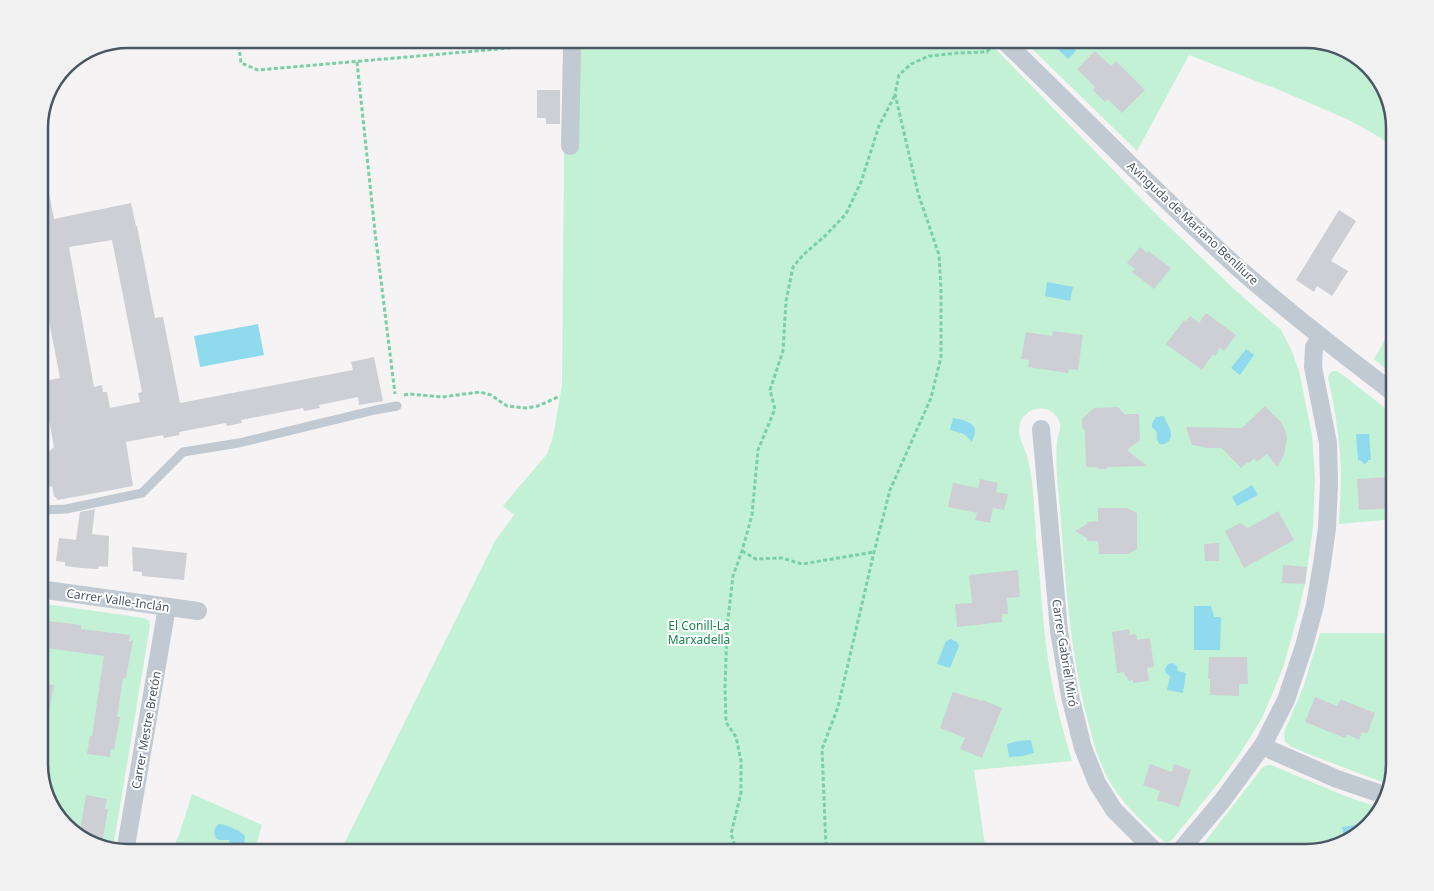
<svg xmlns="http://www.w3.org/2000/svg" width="1434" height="891" font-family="'Noto Sans',sans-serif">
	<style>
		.green { fill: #c3f1d5 }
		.water { fill: #90daee }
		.building { fill: #cdcfd5; fill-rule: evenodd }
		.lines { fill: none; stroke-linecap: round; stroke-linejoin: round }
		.path { stroke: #7ad0a6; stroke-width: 3; stroke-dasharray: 4 2.5; stroke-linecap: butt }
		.lane { stroke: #c1cad2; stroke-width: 9 }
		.street { stroke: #c1cad2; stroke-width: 18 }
		.labels { text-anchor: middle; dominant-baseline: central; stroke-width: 4; stroke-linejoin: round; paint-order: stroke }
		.street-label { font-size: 12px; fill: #4a5661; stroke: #fff }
		.park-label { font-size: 12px; fill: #17864f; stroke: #fff }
		.rim { fill: none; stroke: #4a5661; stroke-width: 2.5 }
	</style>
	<rect width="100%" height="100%" fill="#f5f3f3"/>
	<g class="green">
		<path d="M560 39H986L1154 212 1236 291 1281 330 1292 351 1300 375 1312 435 1315 478 1313 528 1305 584 1297 618 1283 668 1262 718 1241 752 1220 781 1172 840 1168 842 1163 841C1139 819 1115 797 1102 766 1095 751 1092 734 1087 718 1070 650 1065 578 1060 508 1058 488 1054 455 1058 436 1059 433 1061 428 1060 424 1053 399 1018 406 1019 432 1020 441 1025 448 1027 456 1035 486 1034 518 1037 548 1041 588 1043 628 1049 666 1054 699 1063 730 1072 761L974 770 986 852H340L495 541 514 515 503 506 547 454 553 437 562 385 565 51Z"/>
		<path d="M1022 39H1307L1351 51 1383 83 1395 122V152L1381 138 1351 121 1282 91 1189 55 1137 151Z"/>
		<path d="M1395 323V376L1374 359Z"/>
		<path d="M1333 371H1337L1343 375 1395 416V519L1339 524C1340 501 1342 477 1340 454 1338 429 1334 403 1328 378L1330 373Z"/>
		<path d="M39 603 144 618 149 621 150 626 113 848 83 840 51 808 39 769Z"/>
		<path d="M1320 633H1395V764L1390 785 1311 755 1290 746 1285 741 1284 732 1303 688Z"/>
		<path d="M1267 765H1271L1345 796 1383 809 1351 840 1307 852H1197L1263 767Z"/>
		<path d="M192 794 262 825 254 852H171L179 835Z"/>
	</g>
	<g class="water">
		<path d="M1055 39H1064L1076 51 1068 59 1051 43Z"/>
		<path d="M1047 282 1073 287 1070 301 1045 296Z"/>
		<path d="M258 324 264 355 200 367 194 336Z"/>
		<path d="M1246 349 1254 355 1240 375 1231 368Z"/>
		<path d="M1164 416C1166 423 1171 428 1171 435 1171 443 1160 449 1157 440 1156 438 1157 434 1157 432L1152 427V423L1156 417Z"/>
		<path d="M953 418C960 419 972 421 975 429 976 432 973 438 972 442L964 434 950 430Z"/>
		<path d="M1356 434H1369L1371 460H1368L1367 463 1364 464 1360 460 1358 461Z"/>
		<path d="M1252 485 1258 495 1237 506 1232 497Z"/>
		<path d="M1194 606H1211L1214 617H1221L1220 650H1194Z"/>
		<path d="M951 639 957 642 959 646 950 668 937 664 946 641Z"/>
		<path d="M1173 663 1177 666 1178 671 1186 673 1183 693 1167 690 1170 676 1166 673 1165 669 1168 664Z"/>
		<path d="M1031 740 1034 753 1023 756 1009 757 1007 744 1018 741Z"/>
		<path d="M219 824C228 825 239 830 245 836L244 847 241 852H232L229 840H219L216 838C213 832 214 828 219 824Z"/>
		<path d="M1356 825 1358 834 1351 840 1345 842 1342 827Z"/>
	</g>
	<g class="building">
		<path d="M1095 51 1111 66 1116 61 1145 90 1122 113 1108 99 1105 102 1093 90 1095 87 1077 69Z"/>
		<path d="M537 90H560V124H546V118H537Z"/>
		<path d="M46 178 54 219 131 203 136 226H137L155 318 163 317 180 403 353 370 351 362 374 357 383 401 359 405 358 397 319 405 320 408 304 411 303 408 241 420 242 423 227 426 226 423 179 432 180 435 164 438 163 435 126 442 133 486 58 500 54 496 52 486 49 487 44 457 54 447 46 404 39 406V382L60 378 39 269V179ZM112 240 142 392 138 393 140 402 110 408 107 392H103L102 385 94 387 69 247Z"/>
		<path d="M1339 210 1356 221 1331 261 1348 271 1332 296 1317 286 1314 292 1296 280Z"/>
		<path d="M1140 247 1147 253 1148 251 1171 268 1154 289 1132 272 1135 269 1127 263Z"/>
		<path d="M1206 313 1236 335 1224 351 1220 348 1215 356 1213 354 1202 370 1166 344 1184 320 1186 321 1190 316 1199 323Z"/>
		<path d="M1053 331 1083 335 1078 370 1069 369 1068 373 1028 367 1029 360 1021 359 1026 332 1052 336Z"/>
		<path d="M1265 406 1281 422 1285 430 1287 438 1284 455 1277 467 1267 454 1257 462 1254 458 1249 463 1247 462 1241 468 1222 448H1204V447L1192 445 1186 427 1242 428Z"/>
		<path d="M1118 407 1124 414H1139L1140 440 1127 450 1147 466 1108 467 1106 469H1098L1096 467H1086L1085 430 1082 428V419L1094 408Z"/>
		<path d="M1388 477 1389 483H1395V508L1359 510 1357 479Z"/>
		<path d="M980 479 998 483 996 492 1008 494 1004 510 993 508 990 523 975 520 977 513 948 507 953 483 978 488Z"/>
		<path d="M1098 508H1127L1137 513V549L1128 554H1099L1098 541H1087V538L1075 531 1087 524V522L1098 521Z"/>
		<path d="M95 509 92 534 109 536 108 567 99 566 98 569 81 568 65 566V562L56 561 59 538 76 540 80 512Z"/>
		<path d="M1278 511 1294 540 1244 568 1225 531 1240 523 1248 528Z"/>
		<path d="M1219 543V561H1205L1204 544Z"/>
		<path d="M132 547 187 553 184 580 142 576V572L133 571Z"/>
		<path d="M1283 565 1307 567 1305 584 1282 583Z"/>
		<path d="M1018 570 1020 597 1007 598 1008 614H1002V622L957 627 955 604 972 603 969 575Z"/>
		<path d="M48 621 81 625V629L130 635 129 642 133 640 126 678H123L117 717H120L114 750 111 749 110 757 87 754 90 736H92L104 656 39 647V623L48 624Z"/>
		<path d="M1129 629 1130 635 1136 634 1137 640 1150 638 1154 667 1147 668 1149 681 1133 683V680L1128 681 1127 676H1125L1124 672 1117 673 1112 632Z"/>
		<path d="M1209 657H1247L1248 684H1239V696L1210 695V679H1208Z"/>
		<path d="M39 682 54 685 46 728H39Z"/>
		<path d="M953 692 982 701 983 700 1002 708 982 758 960 749 965 738 940 728Z"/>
		<path d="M1315 697 1337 706 1340 700H1342L1375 713 1367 734 1362 732 1359 740 1347 734 1345 738 1305 722Z"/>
		<path d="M1150 764 1172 772 1174 764 1191 770 1179 807 1157 800 1160 791 1143 785Z"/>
		<path d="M86 795 107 799 105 809H108L105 827 102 842 99 841 98 845 83 840 79 836Z"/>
	</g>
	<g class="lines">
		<g class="path">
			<path d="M238 39 241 63 258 70 556 44"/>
			<path d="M357 62 375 232 395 394"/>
			<path d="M404 395 410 394 442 397 480 392 491 395 507 406 526 408 538 406 558 397"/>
			<path d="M742 551 756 559 782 558 802 564 874 552"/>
			<path d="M751 852V850L735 846 731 834 741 793V761L736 737 726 722 725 687 727 628 733 576 742 551 752 515 758 450 775 409 770 390 783 351 786 301 793 267 803 255 825 236 846 214 861 182 879 126 895 95"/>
			<path d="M824 852 826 847 822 749 838 707 874 552 890 490 931 398 941 357V289L939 255 918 193 895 94 899 75 911 64 929 56 958 53 987 52 990 48"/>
		</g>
		<path class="lane" d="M39 510 66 509 142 493 183 452 239 443 375 410 397 406"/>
		<g class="street">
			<path d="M1002 39C1081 114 1156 193 1236 266 1287 311 1341 353 1395 394"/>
			<path d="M570 146 572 47 570 39"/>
			<path d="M1041 429 1059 631 1070 696 1083 748 1097 783 1114 810 1156 852"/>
			<path d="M39 589 198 611"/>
			<path d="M1263 745 1273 751 1337 779 1387 796"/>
			<path d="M125 852 167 607"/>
			<path d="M1179 852 1222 801 1263 745 1286 700 1304 646 1315 605 1322 564 1327 528 1329 483 1328 443 1313 367 1314 347 1321 337"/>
		</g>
	</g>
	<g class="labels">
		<g class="street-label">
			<text transform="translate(1193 223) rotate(43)">Avinguda de Mariano Benlliure</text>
			<text transform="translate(118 600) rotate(8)">Carrer Valle-Inclán</text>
			<text transform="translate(1065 653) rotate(81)">Carrer Gabriel Miró</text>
			<text transform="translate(146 730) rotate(-80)">Carrer Mestre Bretón</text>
		</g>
		<g class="park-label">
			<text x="699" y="625">El Conill-La<tspan x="699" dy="14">Marxadella</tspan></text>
		</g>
	</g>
	<path d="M0 0H1434V891H0ZM128 48H1306A80 80 0 0 1 1386 128V764A80 80 0 0 1 1306 844H128A80 80 0 0 1 48 764V128A80 80 0 0 1 128 48Z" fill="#f1f1f2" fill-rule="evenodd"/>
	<path class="rim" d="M128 48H1306A80 80 0 0 1 1386 128V764A80 80 0 0 1 1306 844H128A80 80 0 0 1 48 764V128A80 80 0 0 1 128 48Z"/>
</svg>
